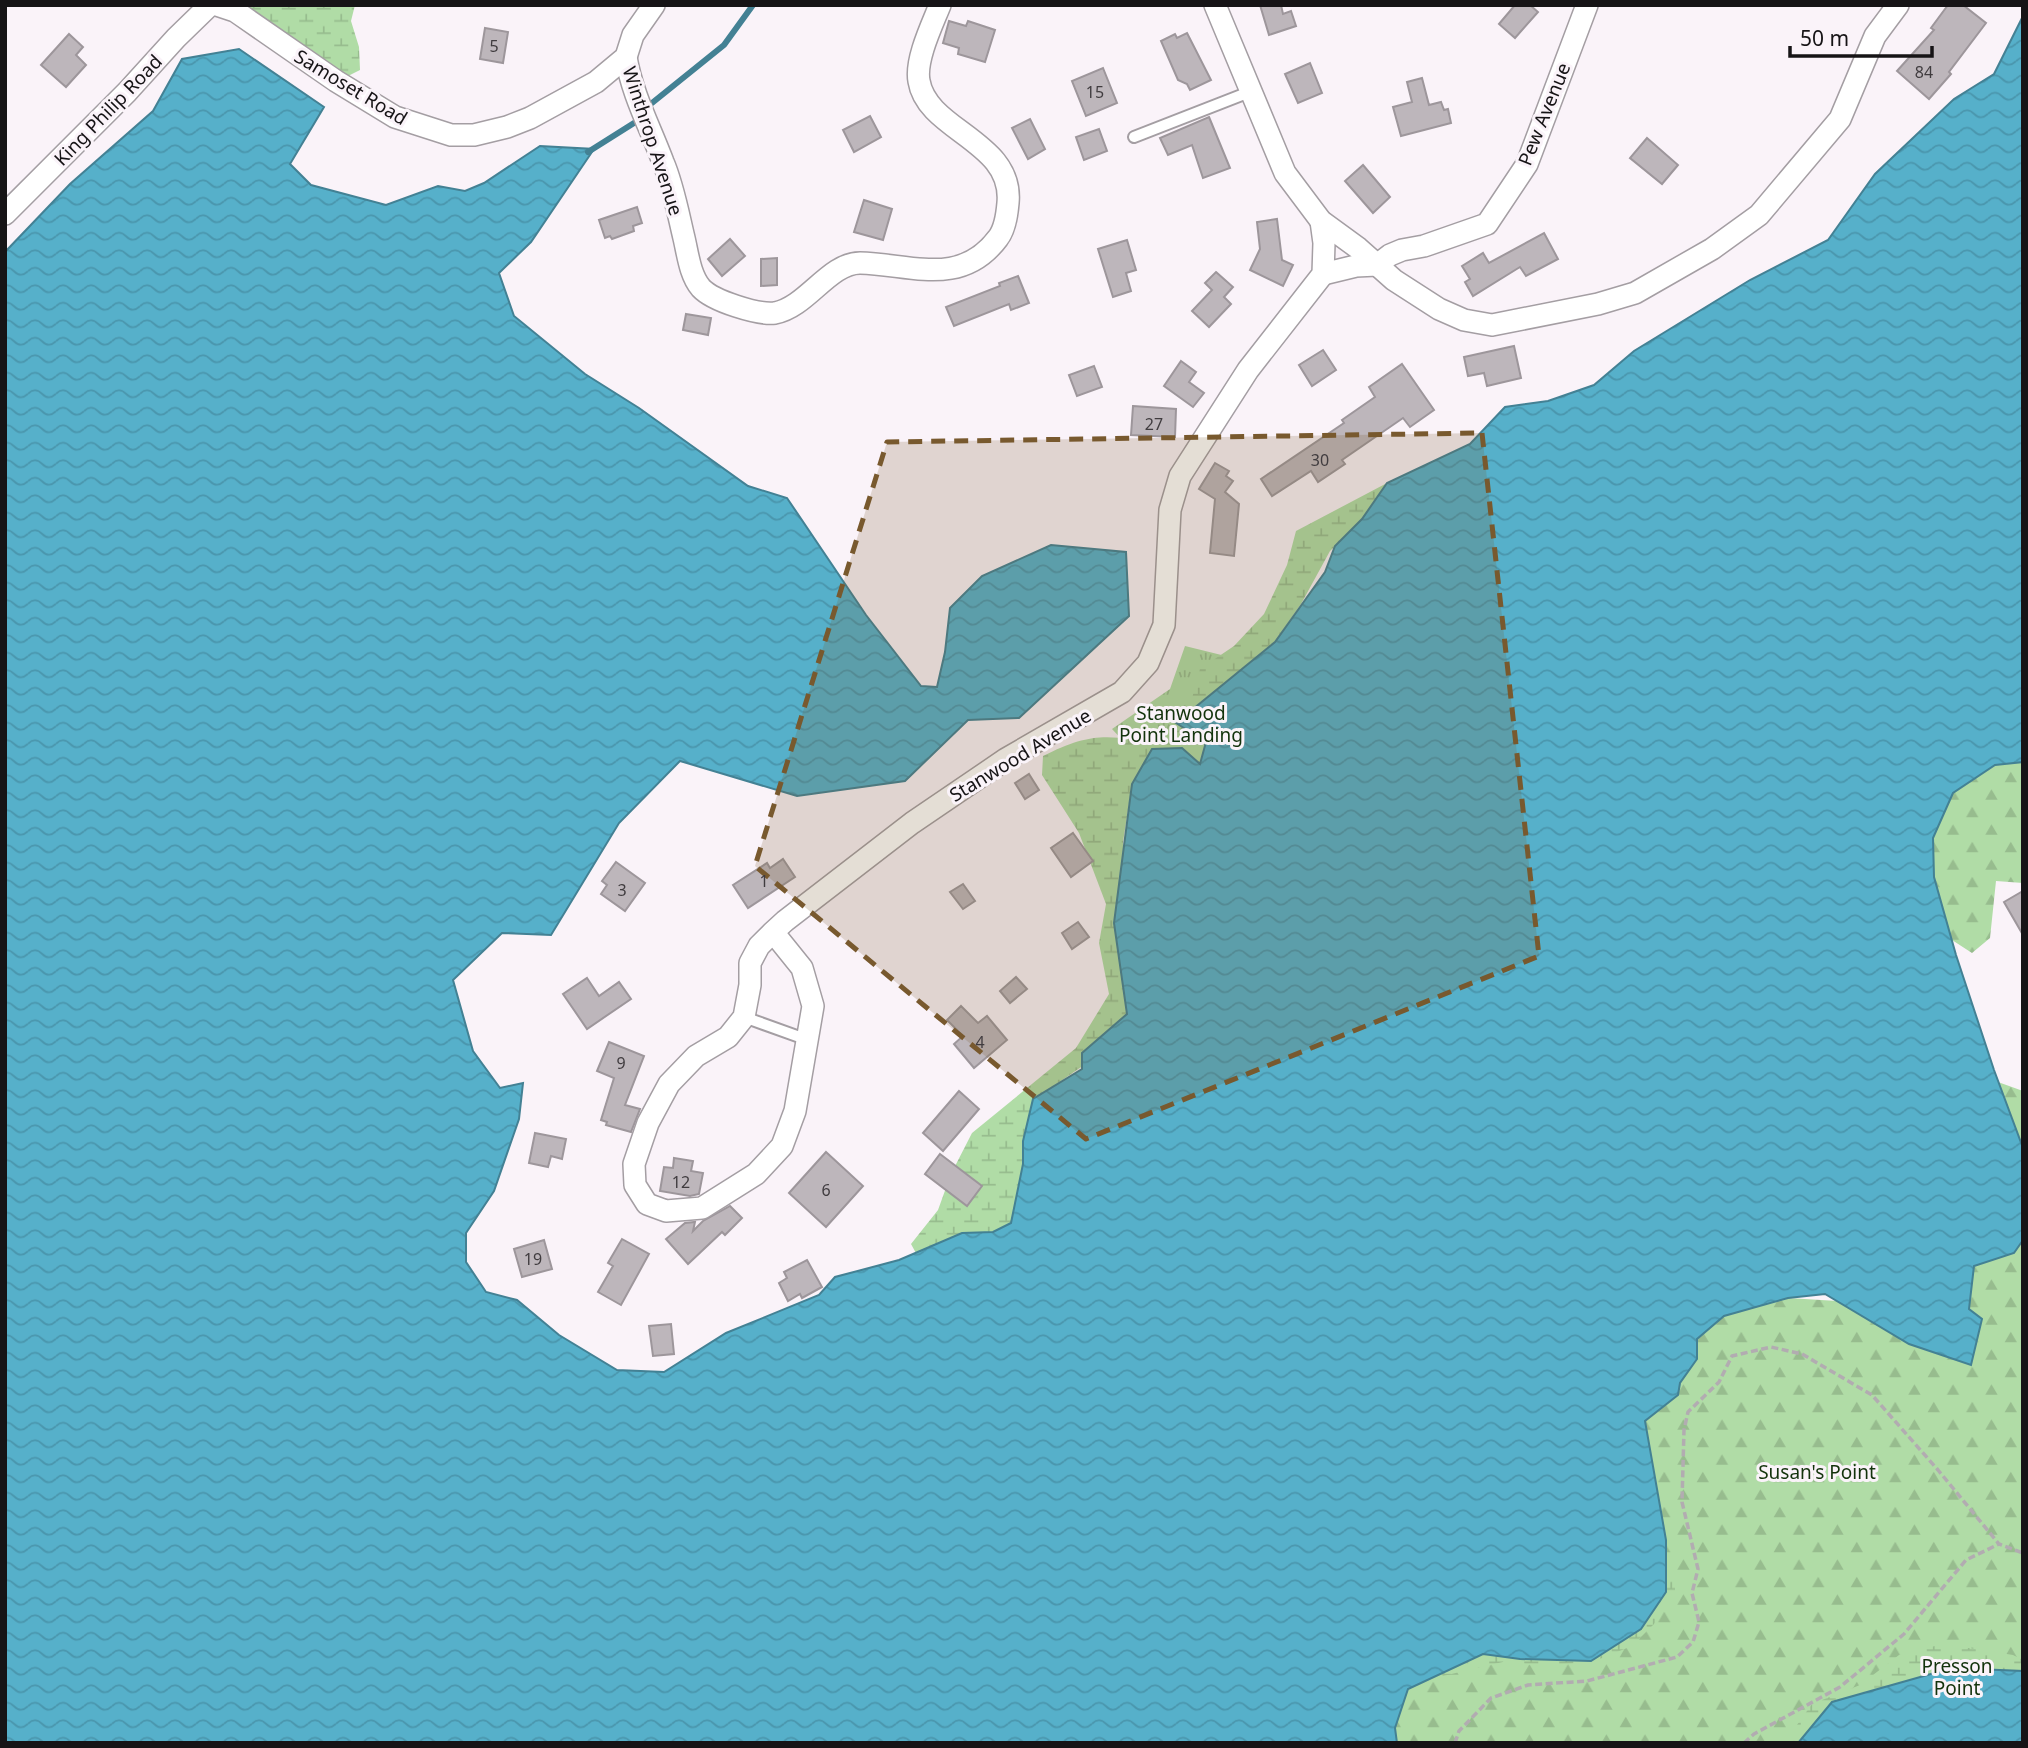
<svg xmlns="http://www.w3.org/2000/svg" width="2028" height="1748" font-family="'Noto Sans',sans-serif">
	<style>
		.grass { fill: url(#grass-tufts) }
		.forest { fill: url(#forest-firs) }
		.wetland { fill: url(#wetland-marsh) }
		.water { fill: url(#water-waves); stroke: #438194; stroke-width: 2 }
		.lines { fill: none; stroke-linecap: round; stroke-linejoin: round }
		.stream { stroke: #438194; stroke-width: 6 }
		.building { fill: #bdb6bb; stroke: #9d969b; stroke-width: 2 }
		.service-casing { stroke: #a49ea3; stroke-width: 14 }
		.minor-casing { stroke: #a49ea3; stroke-width: 24 }
		.path { stroke: #b2acb1; stroke-width: 3.5; stroke-dasharray: 7 3.5; stroke-linecap: butt }
		.service { stroke: #fff; stroke-width: 10 }
		.minor { stroke: #fff; stroke-width: 21 }
		.marked { fill: #78592e; fill-opacity: 0.2; stroke: #78592e; stroke-width: 5; stroke-dasharray: 14 9; stroke-linejoin: round }
		.labels { text-anchor: middle; dominant-baseline: central; stroke-width: 6; stroke-linejoin: round; paint-order: stroke }
		.number-label { font-size: 16px; fill: #403c3f }
		.street-label { font-size: 19px; fill: #161416; stroke: #faf3f9 }
		.park-label { font-size: 19px; fill: #13330c; stroke: #faf3f9 }
	</style>
	<defs>
		<pattern id="grass-tufts" width="24" height="20" patternUnits="userSpaceOnUse" patternTransform="scale(1.75)"><rect width="24" height="20" fill="#b0dca6"/><path d="M3 7l-1-3M5 7V3M7 7l1-3M15 17l-1-3M17 17v-4M19 17l1-3" fill="none" stroke="#97bc8e"/></pattern>
		<pattern id="forest-firs" width="22" height="20" patternUnits="userSpaceOnUse" patternTransform="scale(1.75)"><rect width="22" height="20" fill="#b0dca6"/><path d="M5 1l3.5 6h-7zM16 11l3.5 6h-7z" fill="#97bc8e"/></pattern>
		<pattern id="wetland-marsh" width="20" height="14" patternUnits="userSpaceOnUse" patternTransform="scale(1.75)"><rect width="20" height="14" fill="#b0dca6"/><path d="M1 5h8M5 5V1M11 12h8M15 12V8" fill="none" stroke="#97bc8e"/></pattern>
		<pattern id="water-waves" width="16" height="10" patternUnits="userSpaceOnUse" patternTransform="scale(1.75)"><rect width="16" height="10" fill="#56b0ca"/><path d="M0 5q4-4 8 0t8 0" fill="none" stroke="#4a96ad"/></pattern>
	</defs>
	<rect width="100%" height="100%" fill="#faf3f9"/>
	<path class="grass" d="M1185 646 1262 665 1156 776 1112 729 1170 689Z"/>
	<g class="forest">
		<path d="M2023 762V883L1996 881 1990 938 1972 953 1952 940 1934 877 1933 838 1953 793 1995 765Z"/>
		<path d="M1998 1082 2023 1091V1148Z"/>
		<path d="M2023 1240V1671L1798 1743H1397L1395 1728 1408 1689 1483 1654 1652 1459 1645 1421 1678 1395 1680 1383 1696 1359 1697 1339 1723 1316 1788 1298 1969 1309 1974 1266Z"/>
	</g>
	<g class="wetland">
		<path d="M246 5H355L351 21 359 47 360 70 346 77 245 8Z"/>
		<path d="M1387 483 1369 515 1330 551 1301 604 1270 649 1199 770 1155 774 1132 784 1123 842 1127 928V1013L1103 1052 1058 1083 1034 1114 1009 1232 923 1266 911 1244 938 1210 951 1174 972 1133 1076 1048 1109 994 1099 943 1106 904 1079 833 1042 775 1043 756C1090 732 1109 734 1161 745L1185 724 1200 669 1234 646 1264 614 1287 565 1296 531Z"/>
		<path d="M1636 1569 1675 1575V1592L1654 1624 1632 1646 1592 1662 1539 1666 1507 1661 1443 1676 1430 1661Z"/>
		<path d="M1943 1644 2013 1655 2023 1660V1743H1784L1812 1704 1860 1685 1899 1655Z"/>
	</g>
	<g class="water">
		<path d="M2023 16V762L1995 765 1953 793 1933 838 1934 877 1956 955 1994 1070 2023 1148V1240L2014 1253 1974 1266 1969 1309 1982 1319 1971 1365 1909 1344 1825 1294 1788 1298 1724 1316 1697 1339V1359L1680 1383 1678 1395 1645 1421 1666 1540V1592L1641 1629 1591 1661 1520 1659 1483 1654 1408 1689 1395 1728 1397 1743H5V252L70 184 153 111 182 59 239 49 324 107 290 164 311 185 386 205 438 186 465 191 484 183 540 146 594 149 531 242 499 273 514 316 585 374 639 408 748 486 787 498 866 615 921 686 937 687 945 652 950 608 982 576 1051 545 1126 552 1129 616 1019 718 968 720 905 781 797 796 680 761 619 823 551 935 502 933 453 980 473 1051 500 1088 523 1083 519 1119 494 1191 466 1233V1262L486 1292 517 1300 559 1335 617 1370 664 1372 726 1333 819 1295 835 1277 899 1260 962 1233 993 1232 1011 1223 1023 1164V1141L1033 1099 1082 1069V1053L1127 1014 1114 923 1132 784 1152 749 1182 748 1200 764 1206 742 1176 723 1275 642 1325 572 1335 546 1362 519 1387 483 1470 444 1505 407 1548 401 1594 385 1634 351 1750 280 1828 240 1875 174 1954 99 1994 74Z"/>
		<path d="M1952 1668 2023 1671V1743H1798L1832 1702Z"/>
	</g>
	<g class="lines">
		<g class="stream">
			<path d="M652 103 724 45 753 5"/>
			<path d="M588 152 634 123"/>
		</g>
	</g>
	<g class="building">
		<path d="M1260 5H1281L1283 14 1291 11 1296 26 1269 35Z"/>
		<path d="M1515 5H1530L1538 12 1515 38 1499 24Z"/>
		<path d="M1948 5H1963L1986 23 1949 72 1951 74 1929 99 1897 71 1934 30 1931 28Z"/>
		<path d="M949 21 966 26 968 21 995 30 985 62 958 54 959 48 943 43Z"/>
		<path d="M485 28 508 32 503 63 480 59Z"/>
		<path d="M1187 33 1211 80 1190 90 1187 84 1178 80 1161 41 1175 34 1177 38Z"/>
		<path d="M69 34 83 47 76 55 86 65 66 87 41 65Z"/>
		<path d="M1310 63 1322 93 1298 103 1285 74Z"/>
		<path d="M1103 68 1117 103 1086 116 1072 81Z"/>
		<path d="M1422 78 1429 105 1441 102 1444 110 1448 109 1451 123 1401 136 1393 107 1412 102 1407 82Z"/>
		<path d="M870 116 881 137 854 152 843 130Z"/>
		<path d="M1209 117 1230 168 1203 178 1192 145 1168 155 1160 138Z"/>
		<path d="M1030 119 1045 149 1028 159 1012 128Z"/>
		<path d="M1099 129 1107 151 1084 160 1076 137Z"/>
		<path d="M1647 138 1678 165 1662 184 1630 158Z"/>
		<path d="M1363 165 1390 197 1373 213 1345 181Z"/>
		<path d="M864 200 892 209 883 240 854 232Z"/>
		<path d="M637 207 642 223 633 226 634 231 612 239 610 236 605 238 599 220Z"/>
		<path d="M1277 219 1282 260 1293 265 1283 286 1250 270 1260 249 1257 222Z"/>
		<path d="M1544 233 1558 259 1526 276 1520 267 1473 296 1465 282 1470 279 1462 266 1483 253 1489 263Z"/>
		<path d="M730 239 745 256 722 276 708 259Z"/>
		<path d="M1127 240 1136 270 1126 273 1131 291 1113 297 1098 249Z"/>
		<path d="M777 258V285L761 286V259Z"/>
		<path d="M1216 272 1233 287 1224 297 1231 304 1209 327 1192 311 1212 290 1205 283Z"/>
		<path d="M1018 276 1029 303 1011 310 1009 304 954 326 946 307 1000 286 999 283Z"/>
		<path d="M686 314 711 318 708 335 683 330Z"/>
		<path d="M1514 346 1521 378 1487 386 1484 373 1468 376 1464 357Z"/>
		<path d="M1323 350 1336 370 1312 386 1299 365Z"/>
		<path d="M1181 361 1196 372 1189 382 1204 393 1193 407 1164 386Z"/>
		<path d="M1402 364 1434 410 1410 427 1403 418 1342 460 1345 464 1318 482 1311 471 1272 496 1261 479 1344 423 1342 420 1375 397 1369 387Z"/>
		<path d="M1094 366 1102 387 1077 396 1069 375Z"/>
		<path d="M1133 406 1176 409 1175 437 1131 435Z"/>
		<path d="M1215 463 1229 471 1226 476 1233 481 1225 492 1239 504 1234 556 1210 553 1215 499 1199 489Z"/>
		<path d="M1029 774 1039 790 1025 799 1015 783Z"/>
		<path d="M1073 833 1093 861 1071 877 1051 848Z"/>
		<path d="M783 859 795 877 748 908 733 885 767 863 770 868Z"/>
		<path d="M616 862 645 883 625 911 601 894 607 885 602 881Z"/>
		<path d="M963 884 975 901 963 909 950 892Z"/>
		<path d="M2023 891V935L2004 902Z"/>
		<path d="M1078 922 1089 937 1072 949 1062 933Z"/>
		<path d="M1016 977 1027 989 1010 1003 1000 991Z"/>
		<path d="M587 978 599 996 619 982 631 999 587 1029 563 994Z"/>
		<path d="M961 1006 978 1023 987 1016 1007 1040 974 1068 954 1044 963 1036 947 1020Z"/>
		<path d="M609 1042 644 1056 625 1105 640 1109 631 1132 606 1125 607 1122 601 1120 614 1078 597 1071Z"/>
		<path d="M959 1091 979 1109 943 1151 923 1133Z"/>
		<path d="M535 1133 566 1139 562 1159 551 1156 548 1167 529 1163Z"/>
		<path d="M826 1152 863 1186 826 1227 789 1193Z"/>
		<path d="M940 1154 982 1186 967 1206 925 1174Z"/>
		<path d="M674 1158 693 1161 691 1171 703 1173 699 1194 690 1196 660 1191 664 1167 673 1168Z"/>
		<path d="M730 1206 742 1218 725 1235 722 1232 688 1264 666 1239 685 1223 695 1222 693 1231 703 1221Z"/>
		<path d="M622 1239 649 1254 621 1305 598 1292 613 1266 608 1263Z"/>
		<path d="M544 1240 552 1269 522 1277 514 1249Z"/>
		<path d="M807 1260 822 1287 802 1298 800 1294 788 1301 779 1283 787 1278 784 1272Z"/>
		<path d="M671 1324 674 1354 653 1356 649 1326Z"/>
	</g>
	<g class="lines">
		<defs>
			<g id="service">
				<path d="M1134 137 1252 91"/>
				<path d="M744 1017 808 1040"/>
			</g>
			<g id="minor">
				<path d="M217 5 235 11 336 81 395 117 451 135H474L507 127 530 118 596 82 626 57 633 35 654 5"/>
				<path d="M1215 5 1285 173 1321 221 1358 248 1394 280 1439 309 1464 320 1492 325 1598 304 1635 293 1712 249 1759 215 1840 119 1875 36 1898 5"/>
				<path d="M626 57C632 94 650 127 663 162 673 185 678 213 684 238 688 255 690 275 701 288 713 301 758 315 775 313 807 307 829 263 860 263 910 264 961 288 998 238 1005 229 1007 215 1008 203 1014 141 927 131 919 81 915 60 932 25 940 5"/>
				<path d="M5 214 127 92 176 38 210 5"/>
				<path d="M1377 265 1390 255 1402 250 1424 246 1487 224 1527 164 1587 5"/>
				<path d="M1323 274 1356 266 1377 265"/>
				<path d="M773 932 802 968 813 1006 795 1111 782 1146 756 1174 702 1208 666 1211 647 1204 635 1185 634 1164 648 1123 669 1084 696 1056 728 1037 744 1017 750 985V963L759 946 773 932 785 921 912 823 1006 759 1122 692 1148 663 1164 625 1170 510 1180 476 1248 370 1323 274 1324 243 1321 221"/>
			</g>
		</defs>
		<use href="#service" class="service-casing"/>
		<use href="#minor" class="minor-casing"/>
		<g class="path">
			<path d="M1455 1743 1459 1731 1491 1698 1528 1685 1587 1681 1677 1657 1693 1642 1699 1622 1692 1593 1698 1569 1682 1502 1684 1430 1688 1412 1719 1382 1732 1356 1771 1347 1802 1354 1872 1395 1938 1470 1999 1544 2023 1553"/>
			<path d="M1744 1743 1754 1734 1840 1687 1904 1634 1966 1560 1999 1544"/>
		</g>
		<use href="#service" class="service"/>
		<use href="#minor" class="minor"/>
	</g>
	<path class="marked" d="M1482 433 1539 956 1086 1139 755 866 887 442Z"/>
	<g class="labels">
		<g class="number-label">
			<text x="494" y="46">5</text>
			<text x="1924" y="72">84</text>
			<text x="1095" y="92">15</text>
			<text x="1154" y="424">27</text>
			<text x="1320" y="460">30</text>
			<text x="764" y="881">1</text>
			<text x="622" y="890">3</text>
			<text x="980" y="1042">4</text>
			<text x="621" y="1063">9</text>
			<text x="681" y="1182">12</text>
			<text x="826" y="1190">6</text>
			<text x="533" y="1259">19</text>
		</g>
		<g class="street-label">
			<text transform="translate(351 87) rotate(31)">Samoset Road</text>
			<text transform="translate(108 110) rotate(-46)">King Philip Road</text>
			<text transform="translate(1544 114) rotate(-68)">Pew Avenue</text>
			<text transform="translate(653 141) rotate(72)">Winthrop Avenue</text>
			<text transform="translate(1020 755) rotate(-31)">Stanwood Avenue</text>
		</g>
		<g class="park-label">
			<text x="1181" y="713">Stanwood<tspan x="1181" dy="22">Point Landing</tspan></text>
			<text x="1817" y="1472">Susan's Point</text>
			<text x="1957" y="1666">Presson<tspan x="1957" dy="22">Point</tspan></text>
		</g>
	</g>
	<rect width="2028" height="1748" fill="none" stroke="#161416" stroke-width="14"/>
	<path d="M1790 46v10h142v-10" fill="none" stroke="#161416" stroke-width="3.5"/>
	<text x="1800" y="46" font-size="21" fill="#161416" stroke="#faf3f9" stroke-width="5" paint-order="stroke">50 m</text>
</svg>
